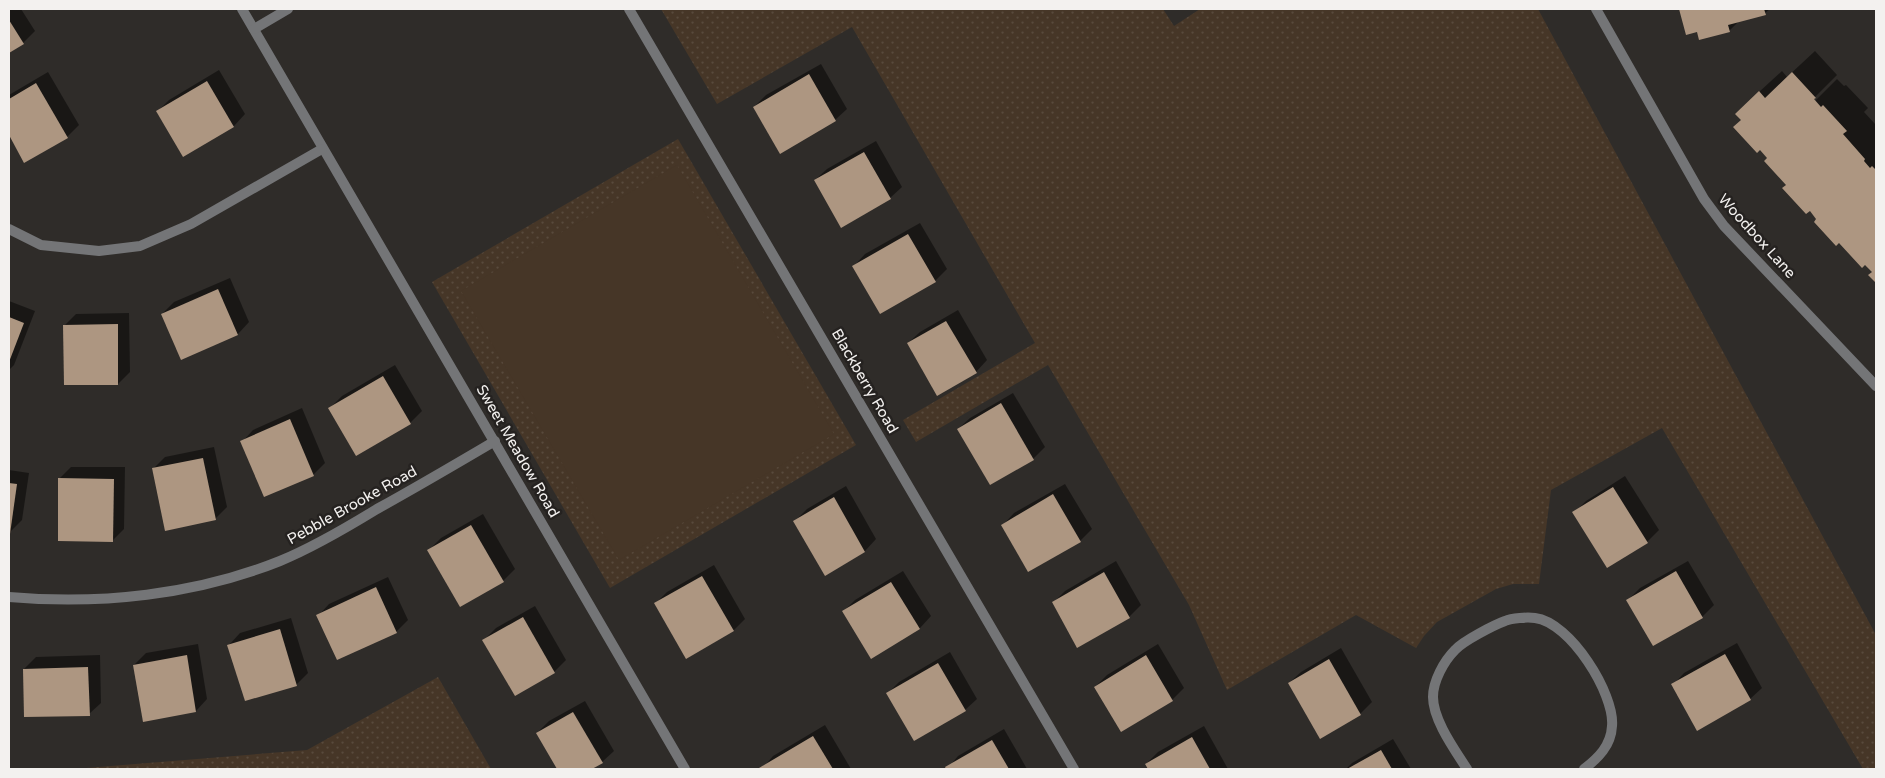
<svg xmlns="http://www.w3.org/2000/svg" width="1885" height="778" font-family="'Varela Round',sans-serif">
	<style>
		.grass { fill: url(#grass-dots) }
		.garden { fill: #463627 }
		.shadow { fill: #0007 }
		.building { fill: #ad9681 }
		.lines { fill: none; stroke-linecap: round; stroke-linejoin: round }
		.street { stroke: #747577; stroke-width: 10 }
		.labels { text-anchor: middle; dominant-baseline: central; stroke-width: 5; stroke-linejoin: round; paint-order: stroke }
		.street-label { font-size: 15px; fill: #f3f1ef; stroke: #252220 }
	</style>
	<defs>
		<pattern id="grass-dots" width="8" height="8" patternUnits="userSpaceOnUse" patternTransform="scale(1.25)"><rect width="8" height="8" fill="#463627"/><path d="M2 2h.1M6 6h.1" fill="none" stroke="#584a3c" stroke-width="1.8" stroke-linecap="round"/></pattern>
	</defs>
	<rect width="100%" height="100%" fill="#2f2c29"/>
	<g class="grass">
		<path d="M661 9H1163L1174 26 1200 9H1538L1876 635V769H1863L1662 428 1551 490 1539 584H1513L1496 589 1437 622 1424 636 1416 648 1356 615 1227 690 1189 605 1048 365 916 442 903 420 1035 343 852 27 717 104Z"/>
		<path d="M678 139 856 445 610 588 432 282Z"/>
		<path d="M438 677 491 769H74L307 750Z"/>
	</g>
	<path class="garden" d="M677 165 834 434 619 560 461 291Z"/>
	<g class="shadow">
		<path d="M9 9H21L35 31 23 43 9 52Z"/>
		<path d="M1680 9H1770L1765 13 1739 21 1729 31 1697 30 1687 33Z"/>
		<path d="M1815 51 1837 75 1809 103 1811 105 1837 79 1844 86 1846 85 1868 108 1864 112 1876 125V281L1870 275 1873 272 1818 219 1788 185 1743 119 1759 92 1782 71 1787 77Z"/>
		<path d="M821 64 847 109 835 120 754 107 766 95Z"/>
		<path d="M219 70 245 114 234 126 184 155 157 112 169 100Z"/>
		<path d="M48 72 79 125 67 137 25 161 9 133V95Z"/>
		<path d="M876 141 902 187 890 198 815 180 827 169Z"/>
		<path d="M920 223 947 269 935 281 854 266 865 254Z"/>
		<path d="M230 278 249 322 238 334 181 358 162 314 174 302Z"/>
		<path d="M9 301 35 311 14 365 9 370Z"/>
		<path d="M958 310 987 360 976 372 908 343 920 332Z"/>
		<path d="M129 313 130 372 118 384 64 326 76 314Z"/>
		<path d="M395 365 422 411 410 423 330 408 342 396Z"/>
		<path d="M1013 393 1045 447 1033 459 958 429 970 418Z"/>
		<path d="M302 408 325 463 313 475 242 442 253 430Z"/>
		<path d="M214 447 227 507 215 519 153 469 165 457Z"/>
		<path d="M71 467H125L124 529 112 541 59 479Z"/>
		<path d="M9 470 29 473 22 520 10 532Z"/>
		<path d="M1625 476 1659 530 1647 542 1574 513 1586 501Z"/>
		<path d="M1065 484 1092 529 1080 541 1003 525 1014 513Z"/>
		<path d="M846 486 876 539 865 551 826 574 795 521 807 509Z"/>
		<path d="M483 514 515 569 503 581 429 550 441 538Z"/>
		<path d="M1116 561 1141 605 1129 617 1053 603 1065 591Z"/>
		<path d="M1688 561 1714 605 1702 617 1628 600 1640 588Z"/>
		<path d="M714 565 745 619 734 630 687 658 656 603 667 592Z"/>
		<path d="M903 571 931 616 920 628 871 658 844 611 855 600Z"/>
		<path d="M388 577 408 620 396 632 318 616 329 604Z"/>
		<path d="M535 606 566 660 554 672 484 640 496 628Z"/>
		<path d="M291 618 308 673 296 685 229 645 240 633Z"/>
		<path d="M1737 643 1762 688 1750 699 1673 685 1684 673Z"/>
		<path d="M198 644 207 699 196 711 134 665 146 653Z"/>
		<path d="M1158 644 1184 688 1172 700 1122 731 1095 687 1107 675Z"/>
		<path d="M1341 648 1372 702 1360 714 1320 737 1289 683 1301 672Z"/>
		<path d="M950 652 977 699 965 710 888 693 899 682Z"/>
		<path d="M100 655 101 703 89 714 24 669 36 657Z"/>
		<path d="M585 701 614 751 602 762 590 769H558L537 733 549 721Z"/>
		<path d="M825 725 851 769H762L773 756Z"/>
		<path d="M1204 726 1228 769H1149L1146 764 1158 752Z"/>
		<path d="M1004 729 1027 769H947L958 756Z"/>
		<path d="M1393 739 1411 769H1346L1352 763Z"/>
	</g>
	<g class="building">
		<path d="M1679 9H1764L1766 15 1728 25 1730 32 1699 40 1697 32 1686 35Z"/>
		<path d="M9 20 24 44 9 53Z"/>
		<path d="M1792 72 1816 98 1814 99 1821 107 1823 105 1847 131 1843 134 1865 159 1864 161 1870 168 1872 166 1876 170V283L1868 275 1872 272 1865 265 1862 268 1839 243 1836 246 1814 222 1816 219 1810 211 1806 214 1782 188 1786 185 1764 161 1767 158 1760 150 1757 153 1733 127 1741 120 1735 114 1759 91 1765 98Z"/>
		<path d="M809 74 836 121 780 154 753 107Z"/>
		<path d="M207 81 234 127 183 157 156 111Z"/>
		<path d="M36 83 68 138 24 163 9 135V99Z"/>
		<path d="M864 152 891 199 841 228 814 180Z"/>
		<path d="M908 234 936 282 880 314 852 266Z"/>
		<path d="M218 289 238 335 181 360 161 314Z"/>
		<path d="M9 317 24 323 9 362Z"/>
		<path d="M946 321 977 373 937 396 907 343Z"/>
		<path d="M118 324V385H64L63 325Z"/>
		<path d="M383 376 411 424 356 456 328 408Z"/>
		<path d="M1001 403 1034 460 990 485 957 429Z"/>
		<path d="M290 419 314 476 264 497 240 441Z"/>
		<path d="M203 458 216 520 165 531 152 468Z"/>
		<path d="M58 478 114 479 113 542 58 541Z"/>
		<path d="M9 483 17 484 10 534 9 533Z"/>
		<path d="M1613 487 1648 543 1607 568 1572 512Z"/>
		<path d="M1053 494 1081 542 1028 572 1001 525Z"/>
		<path d="M834 497 865 552 825 576 793 521Z"/>
		<path d="M471 525 504 582 460 607 427 550Z"/>
		<path d="M1676 571 1703 618 1653 646 1626 600Z"/>
		<path d="M1104 572 1130 618 1077 648 1052 602Z"/>
		<path d="M702 576 734 631 686 659 654 603Z"/>
		<path d="M891 582 920 629 871 659 842 611Z"/>
		<path d="M376 587 397 633 337 660 316 615Z"/>
		<path d="M523 617 555 673 515 696 482 640Z"/>
		<path d="M280 629 297 686 245 701 227 645Z"/>
		<path d="M1725 654 1751 700 1697 731 1671 684Z"/>
		<path d="M187 655 196 712 143 722 133 665Z"/>
		<path d="M1146 655 1173 701 1121 732 1094 687Z"/>
		<path d="M1329 659 1361 715 1320 739 1288 683Z"/>
		<path d="M938 663 966 711 914 741 886 693Z"/>
		<path d="M88 667 90 716 24 717 23 669Z"/>
		<path d="M573 712 603 763 592 769H557L536 733Z"/>
		<path d="M813 736 833 769H760L759 768Z"/>
		<path d="M1192 737 1210 769H1148L1145 764Z"/>
		<path d="M992 740 1009 769H946L945 767Z"/>
		<path d="M1381 750 1392 769H1347Z"/>
	</g>
	<g class="lines">
		<g class="street">
			<path d="M242 9 685 769"/>
			<path d="M629 9 1074 769"/>
			<path d="M1596 9 1704 199 1724 226 1876 386"/>
			<path d="M254 29 288 9"/>
			<path d="M9 229 41 245 99 251 140 246 191 224 322 149"/>
			<path d="M9 597C100 605 195 595 280 561 314 547 346 528 377 509 417 487 456 464 495 441"/>
			<path d="M1467 769C1455 750 1433 720 1433 697 1433 681 1444 661 1455 650 1463 641 1494 625 1505 621 1512 618 1527 617 1535 618 1570 622 1615 694 1612 726 1611 746 1598 758 1584 769"/>
		</g>
	</g>
	<g class="labels">
		<g class="street-label">
			<text transform="translate(1757 236) rotate(48)">Woodbox Lane</text>
			<text transform="translate(865 381) rotate(60)">Blackberry Road</text>
			<text transform="translate(518 451) rotate(60)">Sweet Meadow Road</text>
			<text transform="translate(352 505) rotate(-29)">Pebble Brooke Road</text>
		</g>
	</g>
	<rect width="1885" height="778" fill="none" stroke="#f3f1ef" stroke-width="20"/>
</svg>
